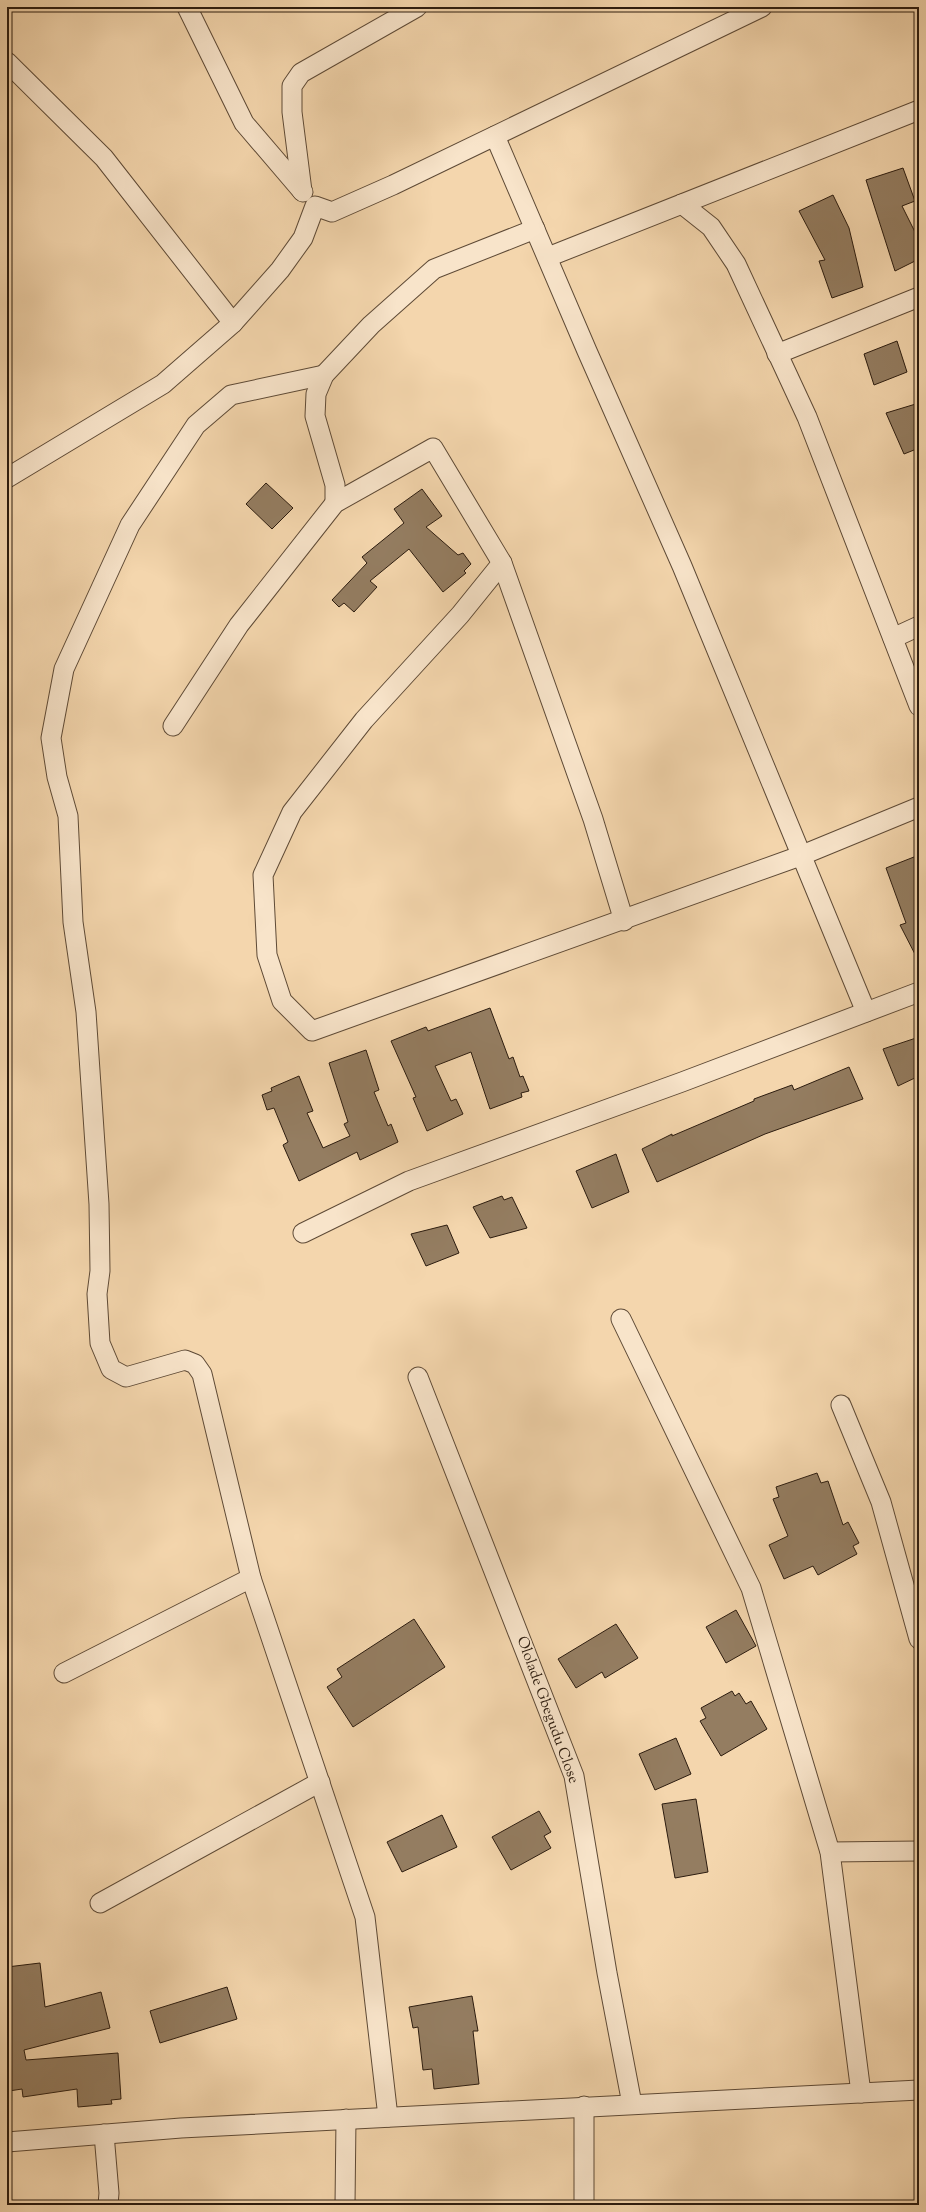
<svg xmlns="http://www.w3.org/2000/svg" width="926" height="2212" font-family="'Sorts Mill Goudy',serif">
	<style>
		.building { fill: #947d61; stroke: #2c1c0f }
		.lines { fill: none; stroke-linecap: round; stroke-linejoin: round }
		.minor-casing { stroke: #5e4a36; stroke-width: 21 }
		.minor { stroke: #f8e4ca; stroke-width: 19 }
		.labels { text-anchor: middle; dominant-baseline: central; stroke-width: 3; stroke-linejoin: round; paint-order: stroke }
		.street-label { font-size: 15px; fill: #2c1c0f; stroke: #f8e4ca }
	</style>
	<rect width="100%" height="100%" fill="#f4d6ad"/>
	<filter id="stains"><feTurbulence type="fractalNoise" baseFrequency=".005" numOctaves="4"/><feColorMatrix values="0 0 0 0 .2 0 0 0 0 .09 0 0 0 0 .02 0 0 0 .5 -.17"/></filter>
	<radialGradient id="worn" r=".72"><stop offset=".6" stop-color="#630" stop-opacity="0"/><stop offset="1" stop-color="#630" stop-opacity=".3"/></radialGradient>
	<g class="building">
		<path d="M903 168 915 201 902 206 919 240V259L895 271 866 180Z"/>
		<path d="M833 195 849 228 863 287 832 298 819 261 825 260 799 211Z"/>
		<path d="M897 341 907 372 874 385 864 354Z"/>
		<path d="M919 403V448L904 454 886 413Z"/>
		<path d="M266 483 293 508 272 529 246 504Z"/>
		<path d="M422 489 442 516 426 527 458 555 463 553 471 564 464 571 466 573 443 592 409 549 370 581 377 587 354 612 344 603 339 607 332 600 367 563 362 557 404 523 394 509Z"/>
		<path d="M919 855V962L900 925 906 923 886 868Z"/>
		<path d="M490 1008 509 1059 513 1057 520 1077 523 1076 529 1091 521 1093 522 1097 490 1109 471 1052 435 1066 451 1101 456 1099 463 1114 427 1131 413 1098 416 1097 391 1041 426 1027 428 1031Z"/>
		<path d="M919 1037V1076L898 1086 883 1049Z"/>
		<path d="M366 1050 379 1090 374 1092 388 1126 391 1124 398 1142 360 1160 357 1152 299 1181 283 1145 288 1142 274 1108 267 1110 262 1095 272 1091 271 1088 299 1076 313 1111 307 1113 323 1148 350 1136 344 1124 348 1122 329 1063Z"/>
		<path d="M849 1067 863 1099 765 1134 657 1182 642 1149 672 1134V1136L754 1101V1099L792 1085 794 1090Z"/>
		<path d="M616 1154 629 1192 592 1208 576 1171Z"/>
		<path d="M502 1196 504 1200 512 1197 527 1228 490 1238 473 1207Z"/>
		<path d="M447 1225 459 1253 426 1266 411 1234Z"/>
		<path d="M817 1473 821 1483 828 1481 843 1525 848 1522 859 1543 853 1546 857 1554 818 1575 813 1566 784 1579 769 1545 788 1536 773 1499 779 1497 776 1487Z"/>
		<path d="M736 1610 756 1646 726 1663 706 1627Z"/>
		<path d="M414 1619 445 1667 353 1727 327 1687 342 1677 337 1669Z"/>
		<path d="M616 1624 638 1658 605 1678 602 1672 576 1688 558 1659Z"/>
		<path d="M732 1691 735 1696 739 1693 746 1704 751 1701 767 1729 721 1756 700 1721 706 1718 701 1708Z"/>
		<path d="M676 1738 691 1774 655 1790 639 1754Z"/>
		<path d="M696 1799 708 1872 675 1878 662 1804Z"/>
		<path d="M539 1811 551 1832 544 1836 551 1848 511 1870 492 1837Z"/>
		<path d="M442 1815 457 1847 402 1872 387 1842Z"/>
		<path d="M40 1963 45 2007 101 1992 110 2028 24 2050 26 2060 118 2053 121 2099 111 2100 112 2104 78 2107 77 2089 23 2097 22 2089 9 2091 7 1967Z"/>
		<path d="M227 1987 237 2019 160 2043 150 2011Z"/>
		<path d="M472 1996 478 2031H473L479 2084 434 2089 432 2069 423 2070 418 2027 413 2028 409 2007Z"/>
	</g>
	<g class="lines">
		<defs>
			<g id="minor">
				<path d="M187 7 244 123 303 192"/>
				<path d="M7 62 104 158 233 323"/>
				<path d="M495 136 587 351 682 566 866 1012"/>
				<path d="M302 191 292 112V86L301 73 417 7"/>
				<path d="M682 204 711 227 736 264 807 417 919 706"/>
				<path d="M548 257 919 110"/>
				<path d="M777 354 919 297"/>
				<path d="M324 375 231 395 196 425 130 525 64 669 51 738 57 777 68 816 73 922 86 1012 99 1204 100 1271 97 1294 100 1343 111 1369 126 1377 185 1360 195 1364 202 1374 251 1578 365 1917 388 2117"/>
				<path d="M7 478 163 384 233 323 280 270 303 238 315 206 332 212 393 185 762 7"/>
				<path d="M335 503V485L315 416 316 394 324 375 371 325 434 269 535 229"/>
				<path d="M502 563 460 615 364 720 292 812 263 875 267 955 282 1001 312 1031 800 856 919 807"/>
				<path d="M893 638 919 626"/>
				<path d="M173 726 239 625 335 503 433 448 502 563 593 819 624 921"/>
				<path d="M303 1233 409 1181 682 1082 919 992"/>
				<path d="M621 1319 751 1588 830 1852 861 2093"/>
				<path d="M418 1377 574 1776 607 1973 632 2104"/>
				<path d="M841 1405 881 1502 919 1639"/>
				<path d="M64 1673 251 1578"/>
				<path d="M830 1852 919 1851"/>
				<path d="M100 1903 320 1782"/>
				<path d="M104 2134 109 2193 108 2205"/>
				<path d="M7 2142 181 2128 919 2090"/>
				<path d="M345 2205 346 2119"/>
				<path d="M584 2205V2106"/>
			</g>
		</defs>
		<use href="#minor" class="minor-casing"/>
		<use href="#minor" class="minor"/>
	</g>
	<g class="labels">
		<g class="street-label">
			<text transform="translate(547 1710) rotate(70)">Ololade Gbegudu Close</text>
		</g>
	</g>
	<rect width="926" height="2212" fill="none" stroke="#f4d6ad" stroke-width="24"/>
	<rect x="8" y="8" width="910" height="2196" fill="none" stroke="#2c1c0f" stroke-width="2"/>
	<rect x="12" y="12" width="902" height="2188" fill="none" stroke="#2c1c0f"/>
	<rect width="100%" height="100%" filter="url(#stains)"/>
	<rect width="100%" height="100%" fill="url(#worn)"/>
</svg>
